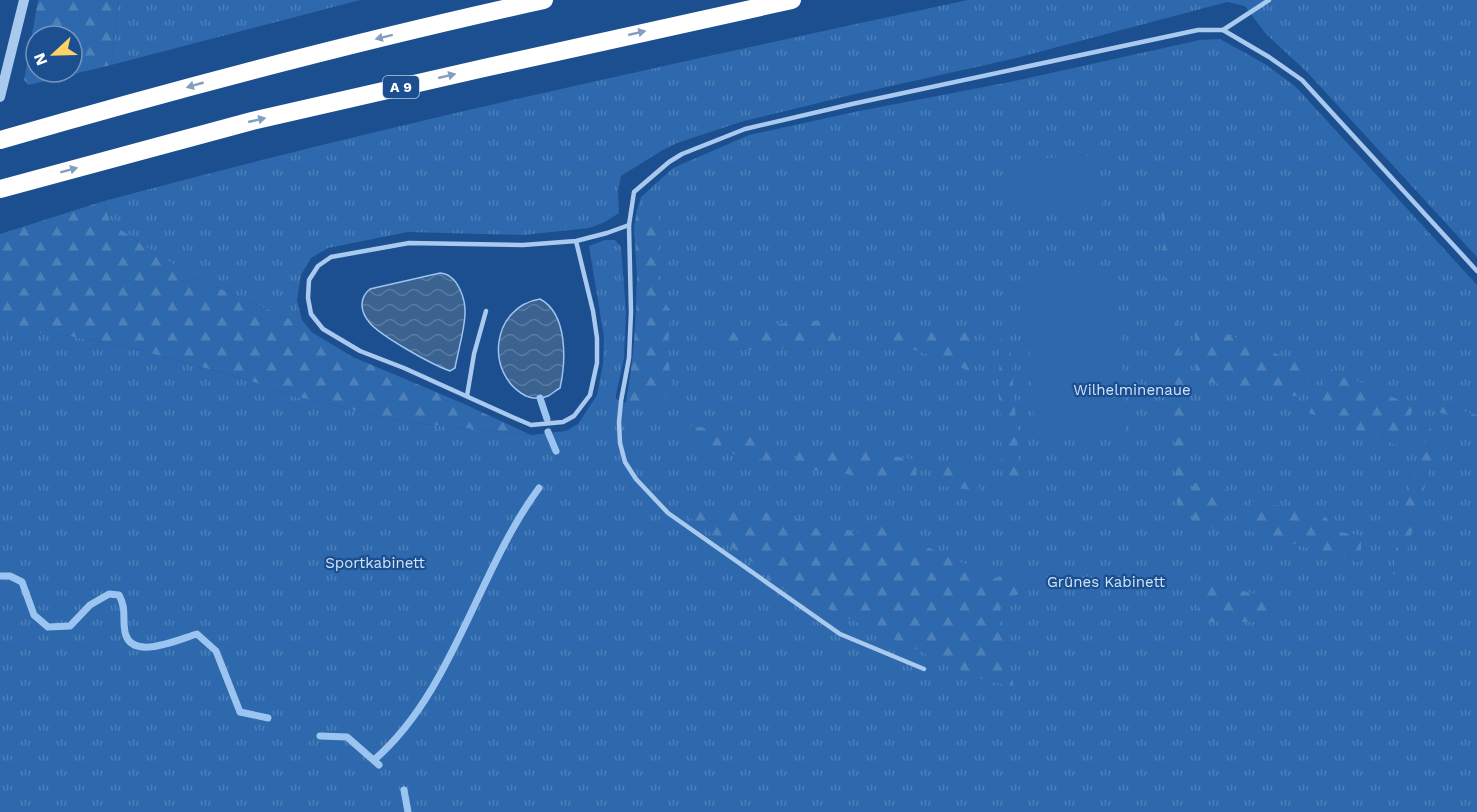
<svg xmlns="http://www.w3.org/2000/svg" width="1477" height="812" font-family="'Work Sans',sans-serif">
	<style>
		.grass { fill: url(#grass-tufts) }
		.forest { fill: url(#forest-firs); fill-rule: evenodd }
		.pitch { fill: #2e69ad }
		.water { fill: url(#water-waves); stroke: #9cc4f0; stroke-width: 1.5 }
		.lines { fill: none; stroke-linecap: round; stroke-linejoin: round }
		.stream { stroke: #9cc4f0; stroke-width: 7 }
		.service { stroke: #a9c9ee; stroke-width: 4.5 }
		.tertiary { stroke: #a9c9ee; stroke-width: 10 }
		.motorway { stroke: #fff; stroke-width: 18 }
		.oneway { fill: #829ec1 }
		.labels { text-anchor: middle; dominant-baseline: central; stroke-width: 4.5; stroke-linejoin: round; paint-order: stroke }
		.shield { fill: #1b4f8f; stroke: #bbcadd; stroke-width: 1.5 }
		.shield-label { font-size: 14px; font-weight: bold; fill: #fff }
		.park-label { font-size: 15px; fill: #cfe3fa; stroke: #1b4f8f }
	</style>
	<defs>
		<pattern id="grass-tufts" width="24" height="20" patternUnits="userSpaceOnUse" patternTransform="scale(1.5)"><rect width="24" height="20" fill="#2e69ad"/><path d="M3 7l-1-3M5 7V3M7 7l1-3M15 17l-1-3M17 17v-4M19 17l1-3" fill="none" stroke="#4d80b9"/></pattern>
		<pattern id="forest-firs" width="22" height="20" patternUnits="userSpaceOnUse" patternTransform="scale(1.5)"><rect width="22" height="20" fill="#2e69ad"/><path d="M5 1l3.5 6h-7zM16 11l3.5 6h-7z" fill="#4d80b9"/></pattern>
		<pattern id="water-waves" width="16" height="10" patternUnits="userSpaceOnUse" patternTransform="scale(1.5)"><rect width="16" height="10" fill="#3c6290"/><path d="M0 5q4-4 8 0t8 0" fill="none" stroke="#597aa1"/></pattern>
	</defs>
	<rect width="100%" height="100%" fill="#1b4f8f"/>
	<g class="grass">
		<path d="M119 0H360L111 65Z"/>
		<path d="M968 0H1477V257L1307 72 1265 33 1245 6 1227 2 1012 59 851 95 744 121 677 143 661 151 621 176 618 191 619 213 605 222 589 228 524 235 408 232 328 248 311 258 301 275 297 300 302 320 314 335 288 318 191 276 143 245 110 222 104 201C390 124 679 62 968 0Z"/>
		<path d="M1220 39 1265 64 1296 87 1477 285V812H0V333H53L124 346 245 379 290 395 403 422 531 435 566 431 578 424 597 395 603 364 604 337 589 246 605 240H615L621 247 626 312 624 358 615 399 626 403 633 358 636 311 637 277 634 226 637 210 641 197 673 168 749 135 854 112 1015 81 1200 40Z"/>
	</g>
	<g class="forest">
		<path d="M38 0H119L111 65 29 85 24 80ZM36 36H72V72H36Z"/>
		<path d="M1160 178 1187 418 1184 521 1178 520Z"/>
		<path d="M104 201 110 222 143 245 191 276 288 318 353 357 462 403 531 435 403 422 290 395 245 379 124 346 53 333H0V234Z"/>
		<path d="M656 209 659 220 658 275 661 297 670 310 668 353 671 386 664 398 649 406 626 403C633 362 637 321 637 279 637 256 633 233 637 210Z"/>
		<path d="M1005 270 1021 493 1010 492 1001 467 1002 430 998 388Z"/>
		<path d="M836 319 837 346 721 351V330Z"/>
		<path d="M1195 321 1314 369 1301 397 1197 380Z"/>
		<path d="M868 325 972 330 975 373 870 333Z"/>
		<path d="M1331 369 1414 407 1397 445 1309 413Z"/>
		<path d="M1437 403 1477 415V423L1434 411Z"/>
		<path d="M1434 416 1443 420 1400 576 1393 574 1400 516Z"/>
		<path d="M686 425 773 438 772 461 692 447 684 434Z"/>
		<path d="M828 445 917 460 916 482 794 468 799 449 827 453Z"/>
		<path d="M941 466 976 472 980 491 940 486Z"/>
		<path d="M1192 482 1229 491 1224 530 1192 524Z"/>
		<path d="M1251 501 1321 513 1341 532 1361 536V563L1247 530Z"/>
		<path d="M673 506 741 507 858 532 873 519 902 522 908 537 922 545 980 570 988 581 1012 571 1024 576 1021 594 1005 597 998 616 1014 687 987 681 963 671 767 581 768 573Z"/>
		<path d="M1196 582 1276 598 1272 622H1200Z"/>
	</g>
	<g class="pitch">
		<path d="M1099 155 1102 205 1011 210 1009 160Z"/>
		<path d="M1116 267 1126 434 1035 439 1025 273Z"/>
	</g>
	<g class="water">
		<path d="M440 273C458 274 466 300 465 315 464 332 458 351 455 368L450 371C433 365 380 336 369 322 360 311 359 298 370 289Z"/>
		<path d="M540 299C568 314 566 361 560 388 556 390 552 394 548 396 541 399 533 399 526 396 484 374 491 307 540 299Z"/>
	</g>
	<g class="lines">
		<g class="stream">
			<path d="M540 398 547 419"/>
			<path d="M548 432 556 451"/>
			<path d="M0 576H10L22 582 34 615 48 627 70 626 90 605 109 594 119 595C127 610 122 617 125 632 131 662 179 639 197 634L216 651 240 712 268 718"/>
			<path d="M320 736 347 737 379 765"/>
			<path d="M374 760C453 692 477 572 539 488"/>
			<path d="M404 790 408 812"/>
		</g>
		<g class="service">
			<path d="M1223 30 1269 0"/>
			<path d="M576 241 593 311 597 338V363L590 395 574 416 563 422 531 425 510 416 404 368 360 351 323 329 311 314 308 298 309 280 318 266 331 257 409 243 523 245 576 241 607 233 629 225"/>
			<path d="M467 396 474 354 486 311"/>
			<path d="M924 669 840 634 668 513 636 479 625 462 620 443 619 422 621 401 629 358 631 312 629 225 634 192 669 162 682 154 745 129 852 104 1198 30H1223L1269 57 1302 80 1477 271"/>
		</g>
		<path class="tertiary" d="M0 97 24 0"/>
		<g class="motorway">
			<path d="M0 140C180 88 361 40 544 0"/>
			<path d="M0 189 252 121 484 68 792 0"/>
		</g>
	</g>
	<defs><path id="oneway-solid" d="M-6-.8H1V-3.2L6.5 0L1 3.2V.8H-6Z" transform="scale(1.5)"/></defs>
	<g class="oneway">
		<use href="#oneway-solid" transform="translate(637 33) rotate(-13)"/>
		<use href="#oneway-solid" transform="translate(384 37) rotate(166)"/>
		<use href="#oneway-solid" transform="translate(447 76) rotate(-13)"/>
		<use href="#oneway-solid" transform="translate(195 85) rotate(164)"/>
		<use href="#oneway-solid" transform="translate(257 120) rotate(-13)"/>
		<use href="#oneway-solid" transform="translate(69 170) rotate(-15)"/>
	</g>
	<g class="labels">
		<rect class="shield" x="383" y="76" width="36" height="22" rx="4.5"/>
		<g class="shield-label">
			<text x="401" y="87">A 9</text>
		</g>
		<g class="park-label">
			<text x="1132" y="390">Wilhelminenaue</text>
			<text x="375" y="563">Sportkabinett</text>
			<text x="1106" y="582">Grünes Kabinett</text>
		</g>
	</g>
	<g transform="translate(54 54) rotate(248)"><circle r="28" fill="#1b4f8f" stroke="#7695bc" stroke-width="1.5"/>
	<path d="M0-4.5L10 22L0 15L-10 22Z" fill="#ffd166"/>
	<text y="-9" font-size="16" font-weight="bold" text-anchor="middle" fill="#ffffff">N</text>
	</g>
</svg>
